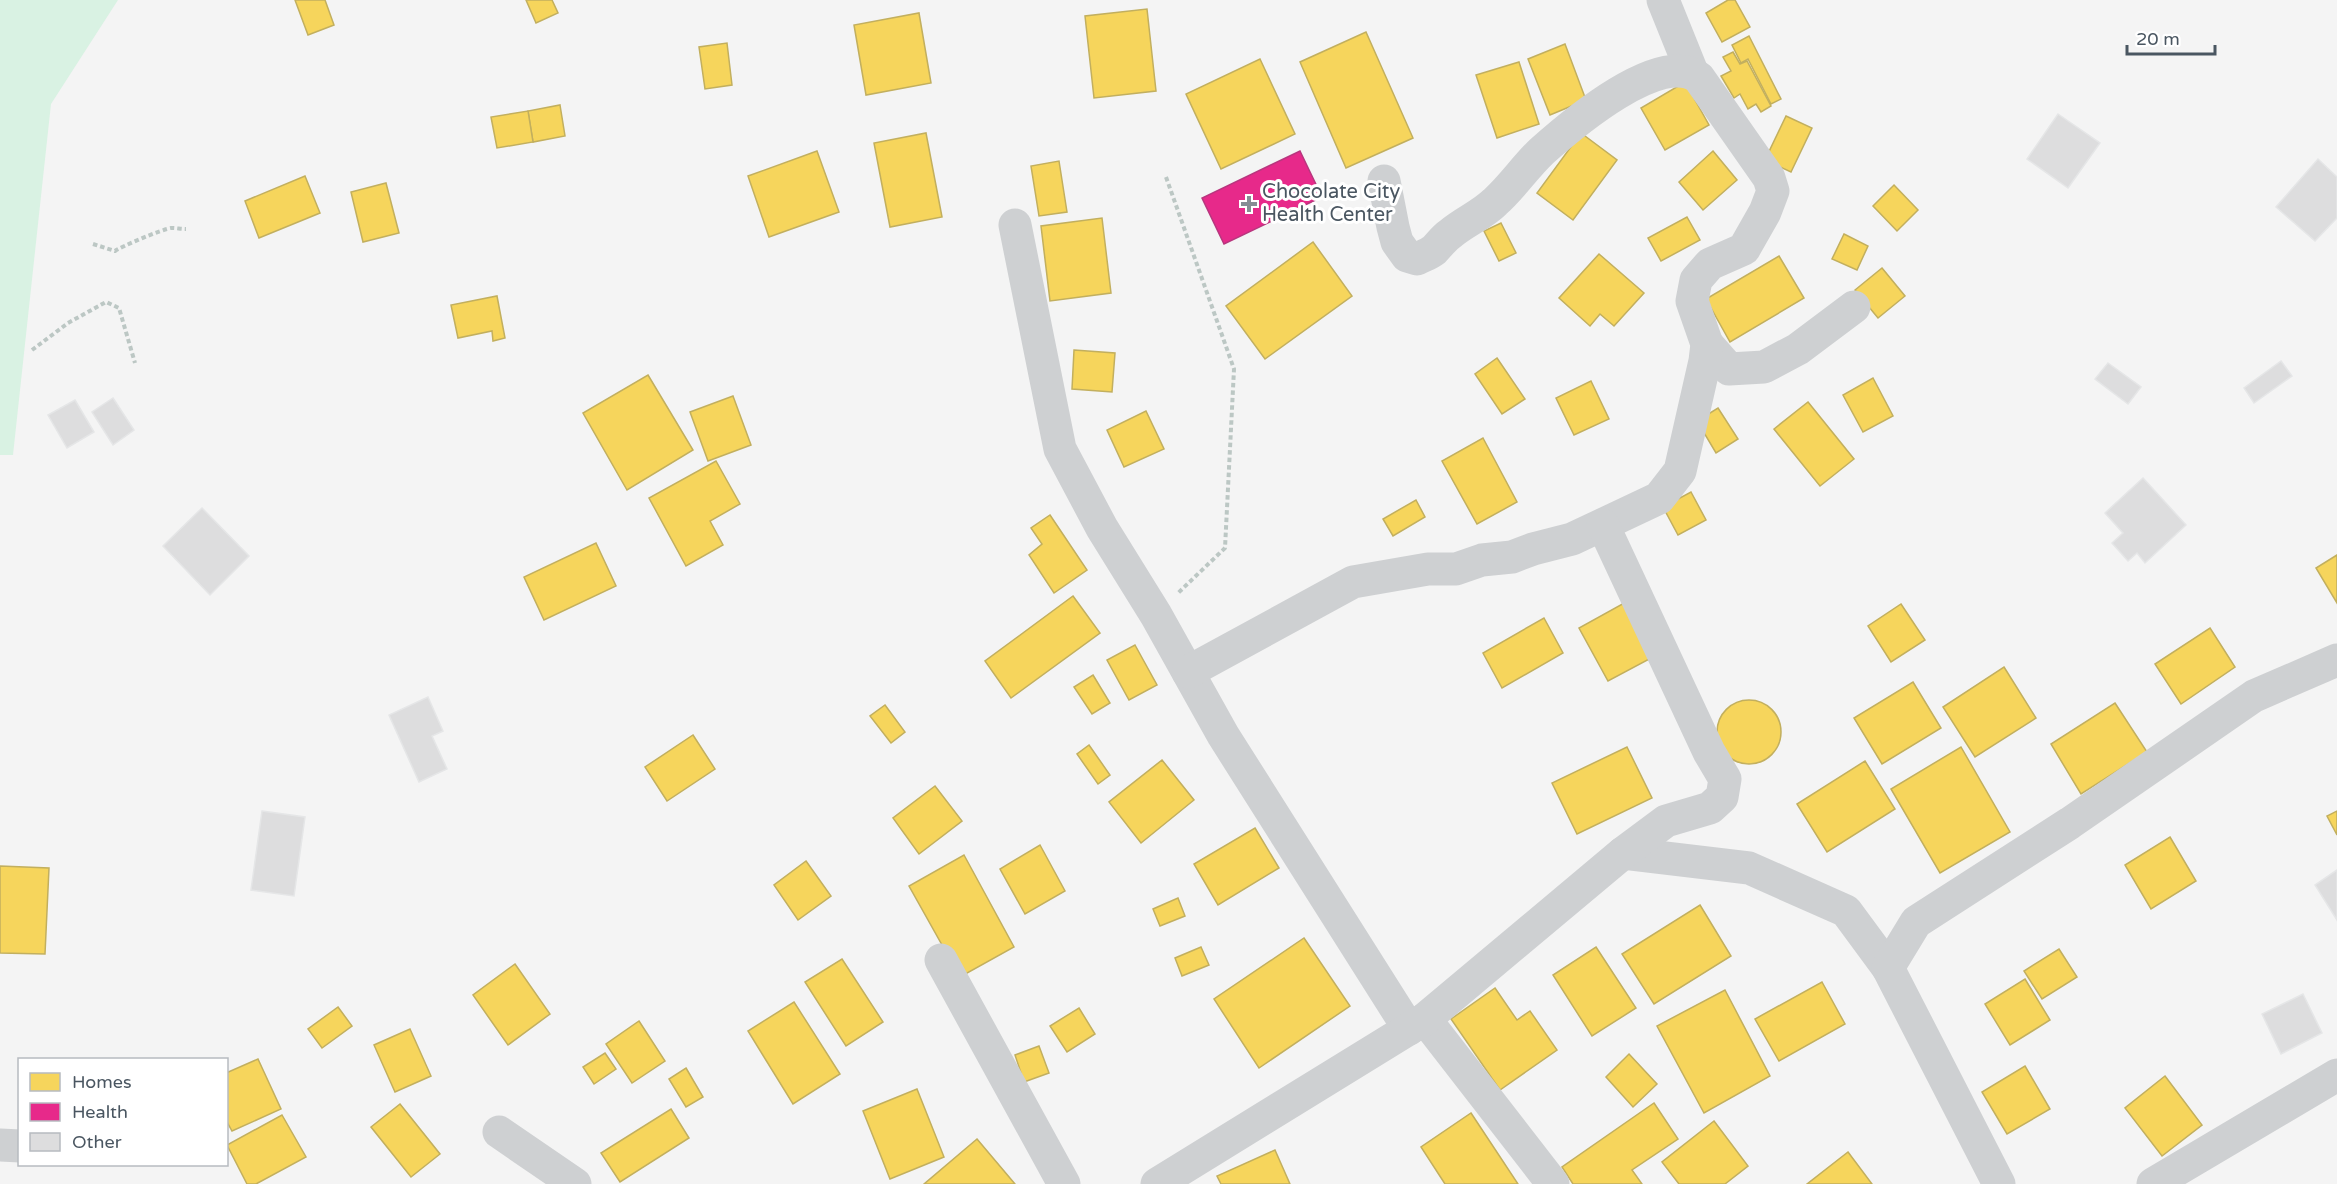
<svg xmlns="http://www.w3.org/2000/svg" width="2337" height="1184" font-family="'Varela Round',sans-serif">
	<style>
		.green { fill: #d9f2e3 }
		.homes { fill: #f6d55c; stroke: #c2af5e; stroke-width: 1.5 }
		.health { fill: #e7298a; stroke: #b8367e; stroke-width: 1.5 }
		.building { fill: #ddddde; stroke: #e5e6e7; stroke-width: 1.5 }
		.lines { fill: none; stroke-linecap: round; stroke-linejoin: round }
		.path { stroke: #bcc7c4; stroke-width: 4; stroke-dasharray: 4.5 3; stroke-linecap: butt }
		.street { stroke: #ced0d2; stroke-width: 33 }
		.poi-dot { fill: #868d94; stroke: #fff; stroke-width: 2 }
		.labels { text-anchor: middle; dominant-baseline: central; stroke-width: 6; stroke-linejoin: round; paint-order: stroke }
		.poi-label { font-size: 20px; fill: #4a5661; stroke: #fff; text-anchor: start }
	</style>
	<rect width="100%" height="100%" fill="#f4f4f4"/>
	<path class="green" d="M0 0H118L51 104 13 455H0Z"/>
	<g class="homes">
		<path d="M295 0H325L334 25 308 35Z"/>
		<path d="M526 0H552L558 13 536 23Z"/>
		<path d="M1728 0H1735L1750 27 1722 42 1706 13Z"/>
		<path d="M1147 9 1156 91 1094 98 1085 16Z"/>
		<path d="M919 13 931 83 866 95 854 25Z"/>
		<path d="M1366 32 1413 138 1346 168 1300 62Z"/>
		<path d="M1749 36 1781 99 1771 104 1748 59 1741 63 1732 45Z"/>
		<path d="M727 43 732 85 705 89 699 47Z"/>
		<path d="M1565 44 1586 100 1550 115 1528 59Z"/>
		<path d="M1733 52 1740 64 1747 61 1771 106 1761 112 1756 104 1748 109 1740 94 1734 98 1721 76 1731 71 1723 57Z"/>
		<path d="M1260 59 1295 134 1221 169 1186 94Z"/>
		<path d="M1519 62 1539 124 1497 138 1476 75Z"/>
		<path d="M1685 82 1709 125 1665 150 1641 108Z"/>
		<path d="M560 105 565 136 533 142 528 111Z"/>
		<path d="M528 111 533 142 497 148 491 117Z"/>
		<path d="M1786 116 1812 128 1791 172 1765 160Z"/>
		<path d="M926 133 942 217 890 227 874 143Z"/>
		<path d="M1581 133 1617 160 1573 220 1537 193Z"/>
		<path d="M817 151 839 212 769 237 748 176Z"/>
		<path d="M1713 151 1737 180 1703 210 1679 182Z"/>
		<path d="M1059 161 1067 212 1039 216 1031 166Z"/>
		<path d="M305 176 320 213 259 238 245 201Z"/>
		<path d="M386 183 399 233 363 242 351 192Z"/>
		<path d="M1894 185 1918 210 1897 231 1873 206Z"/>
		<path d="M1687 217 1700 240 1661 261 1648 238Z"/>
		<path d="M1102 218 1111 293 1050 301 1041 226Z"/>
		<path d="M1501 223 1516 253 1499 261 1484 231Z"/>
		<path d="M1844 234 1868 246 1857 270 1832 259Z"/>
		<path d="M1313 242 1352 296 1265 359 1226 306Z"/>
		<path d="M1599 254 1644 293 1614 326 1600 314 1590 326 1559 298Z"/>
		<path d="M1779 256 1804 298 1730 342 1706 299Z"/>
		<path d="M1882 268 1905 296 1878 318 1855 290Z"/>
		<path d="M497 296 505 338 493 341 492 331 458 338 451 305Z"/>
		<path d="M1074 350 1115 353 1112 392 1072 389Z"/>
		<path d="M1497 358 1525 399 1502 414 1475 374Z"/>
		<path d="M648 375 693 450 627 490 583 413Z"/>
		<path d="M1873 378 1893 416 1863 432 1843 395Z"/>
		<path d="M1591 381 1609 419 1574 435 1556 398Z"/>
		<path d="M733 396 751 445 708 461 690 412Z"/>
		<path d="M1808 402 1854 459 1820 486 1774 429Z"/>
		<path d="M1718 408 1738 439 1716 453 1697 421Z"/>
		<path d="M1146 411 1164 449 1124 467 1107 430Z"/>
		<path d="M1483 438 1517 502 1477 524 1442 461Z"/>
		<path d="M716 461 740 504 710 521 723 545 686 566 649 498Z"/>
		<path d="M1691 492 1706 520 1678 535 1663 507Z"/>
		<path d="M1416 500 1425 517 1393 536 1383 519Z"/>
		<path d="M1050 515 1087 570 1054 593 1029 555 1042 544 1031 528Z"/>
		<path d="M596 543 616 586 544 620 524 577Z"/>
		<path d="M2337 555V603L2316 568Z"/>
		<path d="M1073 596 1100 633 1011 698 985 661Z"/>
		<path d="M1626 602 1655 656 1608 681 1579 628Z"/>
		<path d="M1901 604 1925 640 1891 662 1868 626Z"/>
		<path d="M1544 618 1563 653 1502 688 1483 653Z"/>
		<path d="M2210 628 2235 667 2181 704 2155 664Z"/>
		<path d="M1135 645 1157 685 1129 700 1107 660Z"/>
		<path d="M2004 667 2036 718 1975 757 1943 707Z"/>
		<path d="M1093 675 1110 703 1092 714 1074 687Z"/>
		<path d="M1913 682 1941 728 1882 764 1854 718Z"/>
		<circle cx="1749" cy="732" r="32"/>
		<path d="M2115 703 2147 752 2081 794 2051 744Z"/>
		<path d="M885 705 905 732 891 743 870 716Z"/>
		<path d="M693 735 715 769 667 801 645 767Z"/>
		<path d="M1089 745 1110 775 1098 784 1077 754Z"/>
		<path d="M1627 747 1652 798 1577 834 1552 783Z"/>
		<path d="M1961 747 2010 832 1940 873 1891 789Z"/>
		<path d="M1162 760 1194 800 1141 843 1109 802Z"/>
		<path d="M1865 761 1895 809 1827 852 1797 804Z"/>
		<path d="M935 786 962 821 919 854 893 818Z"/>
		<path d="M2337 811V835L2327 816Z"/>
		<path d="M1255 828 1279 868 1218 905 1194 864Z"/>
		<path d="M2170 837 2196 881 2151 909 2125 865Z"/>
		<path d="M1040 845 1065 891 1025 914 1000 869Z"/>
		<path d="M964 855 1014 947 960 977 909 886Z"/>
		<path d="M806 861 831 896 798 920 774 885Z"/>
		<path d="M0 866 49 868 45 954 0 953Z"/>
		<path d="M1178 898 1185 916 1160 926 1153 909Z"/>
		<path d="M1700 905 1731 956 1654 1004 1622 954Z"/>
		<path d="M1304 938 1350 1006 1259 1068 1214 999Z"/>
		<path d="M1201 947 1209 965 1182 976 1175 958Z"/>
		<path d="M1596 947 1636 1008 1592 1036 1553 975Z"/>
		<path d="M2059 949 2077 977 2042 999 2024 971Z"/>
		<path d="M842 959 883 1022 846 1046 805 982Z"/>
		<path d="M515 964 550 1014 508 1045 473 995Z"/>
		<path d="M2025 979 2050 1020 2010 1045 1985 1004Z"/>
		<path d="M1822 982 1845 1024 1779 1061 1755 1019Z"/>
		<path d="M1495 988 1517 1020 1530 1011 1557 1050 1500 1090 1451 1019Z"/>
		<path d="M1725 990 1770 1076 1704 1113 1657 1026Z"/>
		<path d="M794 1002 840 1074 793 1104 748 1031Z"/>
		<path d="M338 1007 352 1026 322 1048 308 1029Z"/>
		<path d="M1079 1008 1095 1034 1067 1052 1050 1026Z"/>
		<path d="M639 1021 665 1061 632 1083 606 1044Z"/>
		<path d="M410 1029 431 1076 395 1092 374 1045Z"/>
		<path d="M1039 1046 1049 1073 1024 1082 1015 1055Z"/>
		<path d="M605 1053 616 1069 594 1084 583 1067Z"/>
		<path d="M1629 1054 1657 1084 1633 1107 1606 1077Z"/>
		<path d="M258 1059 281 1109 232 1131 226 1120V1073Z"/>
		<path d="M2025 1066 2050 1109 2007 1134 1982 1092Z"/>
		<path d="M686 1068 703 1097 686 1107 669 1079Z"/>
		<path d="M2165 1076 2202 1125 2162 1156 2125 1108Z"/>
		<path d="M917 1089 944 1157 890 1179 863 1111Z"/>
		<path d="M1654 1103 1678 1139 1632 1170 1642 1184H1573L1562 1167Z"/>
		<path d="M400 1104 440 1154 411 1177 371 1127Z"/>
		<path d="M671 1109 689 1138 620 1182 601 1153Z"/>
		<path d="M1471 1113 1518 1184H1445L1421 1147Z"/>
		<path d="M282 1115 306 1157 256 1184H247L227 1145Z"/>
		<path d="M1714 1121 1748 1166 1725 1184H1679L1662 1162Z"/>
		<path d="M977 1139 1015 1184H924Z"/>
		<path d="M1275 1150 1290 1184H1221L1217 1176Z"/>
		<path d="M1848 1152 1872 1184H1807Z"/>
	</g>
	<path class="health" d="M1300 151 1322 197 1224 244 1202 198Z"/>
	<g class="building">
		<path d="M2058 114 2100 143 2068 188 2027 159Z"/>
		<path d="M2318 159 2337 177V218L2315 241 2276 207Z"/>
		<path d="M2281 361 2292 376 2254 403 2244 388Z"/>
		<path d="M2108 363 2141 387 2128 404 2095 379Z"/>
		<path d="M113 398 134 430 113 445 92 412Z"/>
		<path d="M75 400 94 432 67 448 48 415Z"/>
		<path d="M2143 478 2186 525 2145 563 2137 553 2128 561 2112 543 2123 533 2105 513Z"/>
		<path d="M202 508 249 556 210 595 163 546Z"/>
		<path d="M428 697 443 731 432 736 447 769 419 782 389 715Z"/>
		<path d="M262 811 305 817 294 896 251 890Z"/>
		<path d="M2337 870V920L2315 885Z"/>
		<path d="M2303 994 2322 1033 2281 1054 2262 1014Z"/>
	</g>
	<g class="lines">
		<g class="path">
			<path d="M1166 177 1234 369 1225 548 1177 594"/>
			<path d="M93 244 115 251C122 246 163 229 171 228 176 228 181 229 186 229"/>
			<path d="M32 350 68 323 106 302 119 308 135 363"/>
		</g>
		<g class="street">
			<path d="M1663 0 1692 72"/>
			<path d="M1015 225 1060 449 1102 528 1156 615 1223 735 1409 1029"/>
			<path d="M1707 344 1729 369 1764 367 1798 349 1854 307"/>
			<path d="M1188 672 1353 582 1428 569H1456L1482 560 1512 557 1533 549 1572 539 1659 498 1680 471 1705 361 1707 344 1692 301 1696 280 1710 264 1744 249 1765 212 1773 191 1769 178 1699 78C1662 47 1570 126 1542 151 1525 167 1512 187 1495 202 1482 215 1464 222 1450 234 1444 238 1439 245 1434 250 1429 254 1423 256 1417 259L1407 256 1397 242 1393 227 1384 181"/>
			<path d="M1623 853 1749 868 1846 911 1888 968"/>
			<path d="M941 960 1064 1184"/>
			<path d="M1425 1019 1553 1184"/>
			<path d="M499 1132 575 1184"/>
			<path d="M0 1145 20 1146"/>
			<path d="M1157 1184 1425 1019 1623 853 1666 821 1710 808 1722 797 1725 779 1709 752 1603 525"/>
			<path d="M1999 1184 1888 968 1916 922 2070 823 2254 696 2337 660"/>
			<path d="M2153 1184 2337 1075"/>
		</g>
	</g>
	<path class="poi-dot" d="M1246 195h6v6h6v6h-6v6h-6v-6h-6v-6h6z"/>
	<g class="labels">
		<g class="poi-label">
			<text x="1262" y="192">Chocolate City<tspan x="1262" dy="23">Health Center</tspan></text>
		</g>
	</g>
	<rect x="18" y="1058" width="210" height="108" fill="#ffffff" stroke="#b7bbc0" stroke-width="1.5"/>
	<rect x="30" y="1073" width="30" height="18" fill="#f6d55c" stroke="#b7bbc0" stroke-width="1.5"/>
	<text x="72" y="1088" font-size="18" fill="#4a5661">Homes</text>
	<rect x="30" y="1103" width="30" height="18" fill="#e7298a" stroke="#b7bbc0" stroke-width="1.5"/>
	<text x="72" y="1118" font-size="18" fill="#4a5661">Health</text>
	<rect x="30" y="1133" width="30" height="18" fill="#ddddde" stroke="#b7bbc0" stroke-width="1.5"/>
	<text x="72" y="1148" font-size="18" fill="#4a5661">Other</text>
	<path d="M2127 45v9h88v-9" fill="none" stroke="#4a5661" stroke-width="3"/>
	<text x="2136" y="45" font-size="18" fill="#4a5661" stroke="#ffffff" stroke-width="4.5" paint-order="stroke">20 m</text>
</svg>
